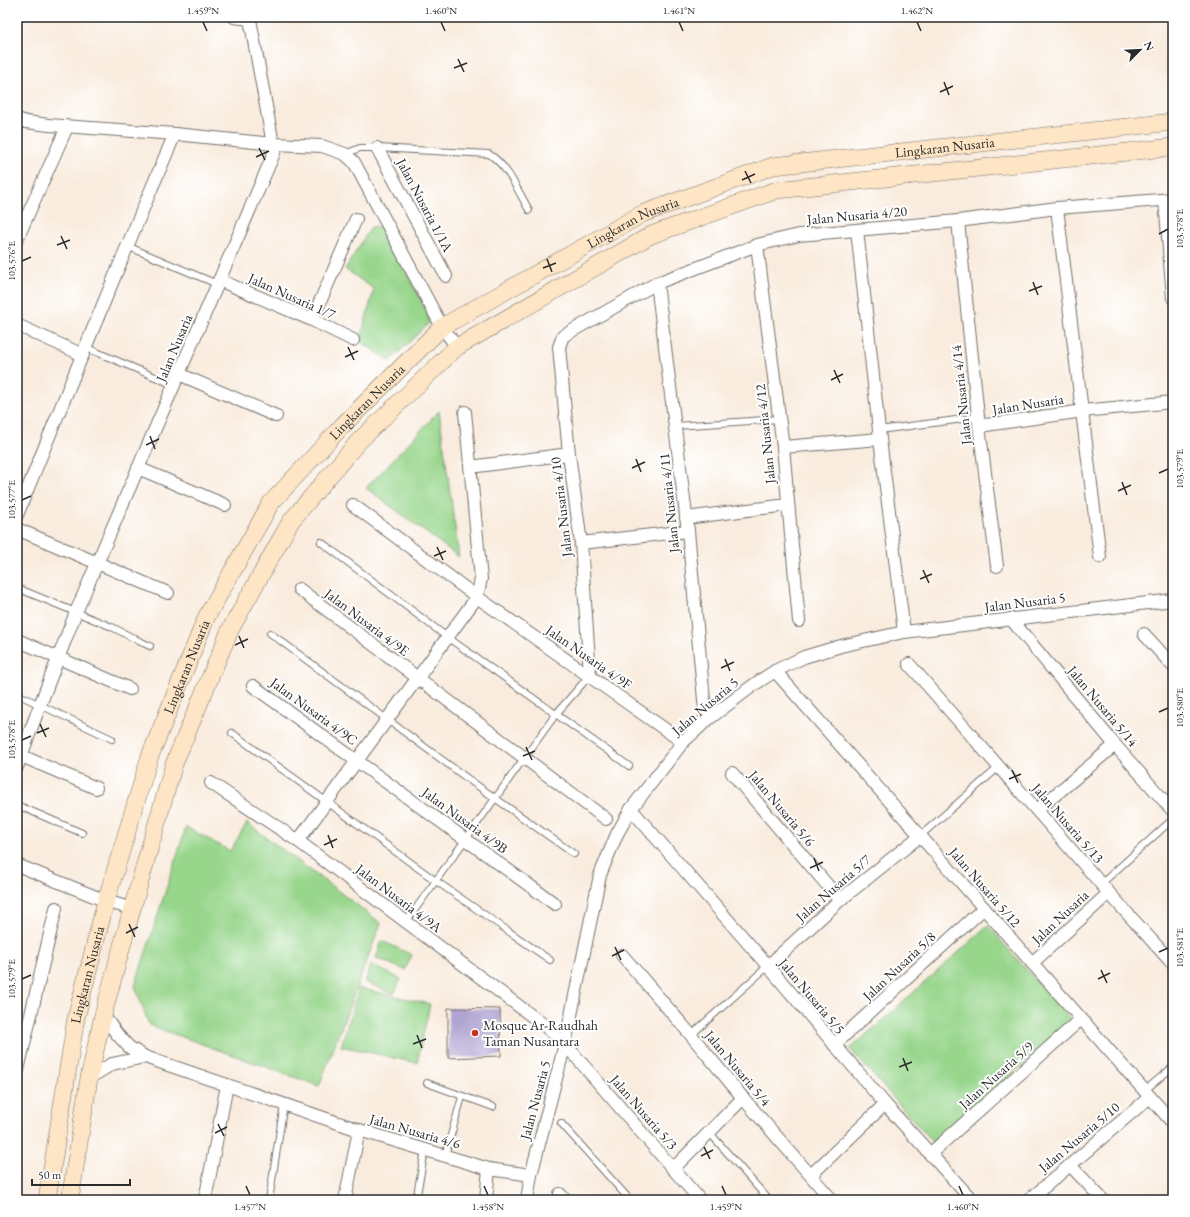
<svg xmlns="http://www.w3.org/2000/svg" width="1190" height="1217" font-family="'EB Garamond',serif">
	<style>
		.green { fill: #98d68c; stroke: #62805c }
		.building { fill: #b0a4d2 }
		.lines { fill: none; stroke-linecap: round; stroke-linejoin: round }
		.service-casing { stroke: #736f6a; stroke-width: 8 }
		.minor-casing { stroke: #736f6a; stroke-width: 14 }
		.secondary-casing { stroke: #736f6a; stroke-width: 18 }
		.service { stroke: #fff; stroke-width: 6 }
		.minor { stroke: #fff; stroke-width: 12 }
		.secondary { stroke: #fde5c5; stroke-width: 17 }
		.ticks { fill: none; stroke: #2b2b2b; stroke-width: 1.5 }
		.poi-dot { fill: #c8321e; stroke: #fff; stroke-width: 1.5 }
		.labels { text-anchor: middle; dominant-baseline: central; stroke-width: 4; stroke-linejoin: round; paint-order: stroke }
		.street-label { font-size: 14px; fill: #2b2b2b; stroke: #fff }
		.poi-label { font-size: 14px; fill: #2b2b2b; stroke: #fff; text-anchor: start }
		.neatline { fill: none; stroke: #2b2b2b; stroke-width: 1.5 }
		.ticks-label { font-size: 10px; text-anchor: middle; fill: #2b2b2b }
	</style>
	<rect width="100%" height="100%" fill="#fff"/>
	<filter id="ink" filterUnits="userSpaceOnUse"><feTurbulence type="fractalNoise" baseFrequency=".025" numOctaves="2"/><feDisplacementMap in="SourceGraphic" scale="8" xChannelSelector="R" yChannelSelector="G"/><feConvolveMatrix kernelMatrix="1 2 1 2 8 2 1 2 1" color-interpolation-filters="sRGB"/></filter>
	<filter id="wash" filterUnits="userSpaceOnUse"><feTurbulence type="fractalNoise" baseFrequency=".012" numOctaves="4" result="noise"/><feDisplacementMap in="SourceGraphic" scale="16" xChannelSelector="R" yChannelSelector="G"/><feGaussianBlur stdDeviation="0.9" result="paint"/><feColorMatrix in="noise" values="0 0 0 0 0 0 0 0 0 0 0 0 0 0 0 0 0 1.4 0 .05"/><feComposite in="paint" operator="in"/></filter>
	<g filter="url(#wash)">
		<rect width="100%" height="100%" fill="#f9ecde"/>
		<g class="green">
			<path d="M382 226 427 312 429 323 390 361 360 341 374 289 345 269 371 227Z"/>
			<path d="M439 411 459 557 366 488Z"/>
			<path d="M247 823 381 923 319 1086 149 1025 135 986 186 827 230 851Z"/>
			<path d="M988 926 1072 1021 934 1144 850 1049Z"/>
			<path d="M382 941 412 955 405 970 376 958Z"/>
			<path d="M371 965 401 979 394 994 365 982Z"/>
			<path d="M359 988 430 1004 417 1063 341 1046Z"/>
		</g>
		<g id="blocks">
			<path class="building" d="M448 1008 500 1009 501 1056 448 1058Z"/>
		</g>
	</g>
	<g filter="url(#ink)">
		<use href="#blocks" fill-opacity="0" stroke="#736f6a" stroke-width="1"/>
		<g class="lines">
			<defs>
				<g id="service">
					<path d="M345 154 360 148H377L489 154C508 166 518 191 529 210"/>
					<path d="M127 246 217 284"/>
					<path d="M87 348 174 385"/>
					<path d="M676 426 779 419"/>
					<path d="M879 430 979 417"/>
					<path d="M321 542 447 637 629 766"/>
					<path d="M17 588 112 627 139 641 150 646"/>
					<path d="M270 633 468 779 574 854"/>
					<path d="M17 694 112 739"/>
					<path d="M232 733 436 881 550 960"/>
					<path d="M17 805 82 833"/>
					<path d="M920 836 999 767"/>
					<path d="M1101 884 1173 819"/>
					<path d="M406 922 556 714 590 675"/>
					<path d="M691 1035 768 966"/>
					<path d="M427 1083 493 1107"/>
					<path d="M1144 1091 1173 1067"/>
					<path d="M561 1123 630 1200"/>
					<path d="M709 1132 769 1200"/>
					<path d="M445 1156 462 1097"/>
					<path d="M269 1200 284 1104"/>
					<path d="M416 1200 425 1150"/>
				</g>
				<g id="minor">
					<path d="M234 17 250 19 273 144"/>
					<path d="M17 119 26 122 49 125 175 134 273 144 322 146 345 154 354 162 442 327 457 347"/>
					<path d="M377 148 446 276"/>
					<path d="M1165 200 1173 298"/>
					<path d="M1057 208 1100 557"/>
					<path d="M958 221 979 426 997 566"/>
					<path d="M857 230 880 439 904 632"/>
					<path d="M17 239 67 127"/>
					<path d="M757 245 783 447 799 621"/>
					<path d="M219 280 312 320 353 340"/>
					<path d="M657 283 688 531 706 721"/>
					<path d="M312 320 356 219"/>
					<path d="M17 325 83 355"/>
					<path d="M179 374 276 416"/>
					<path d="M979 426 1083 411 1173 402"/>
					<path d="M783 447 880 439"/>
					<path d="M470 467 569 454"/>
					<path d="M138 468 225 505"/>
					<path d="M353 505 477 597 683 742"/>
					<path d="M17 515C69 388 120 260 175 134"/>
					<path d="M686 518 787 505"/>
					<path d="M17 529 168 593"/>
					<path d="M581 543 688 531"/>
					<path d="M299 589 606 819"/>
					<path d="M1011 619 1115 745 1173 811"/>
					<path d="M1144 634 1173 666"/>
					<path d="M17 640 130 689"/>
					<path d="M909 664 1109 893 1173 964"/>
					<path d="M775 671 1173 1123"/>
					<path d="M590 675 581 543 569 454 559 347 563 336 657 283 757 245 799 235 958 221 1057 208 1173 199"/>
					<path d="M253 686 555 904"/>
					<path d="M17 754 96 788"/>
					<path d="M17 767 40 705 76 612 272 158 277 145"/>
					<path d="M732 773 840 900"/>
					<path d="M211 783 298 841 544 1025 565 1044 700 1200"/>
					<path d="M631 809 768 966 885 1104 972 1200"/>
					<path d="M1037 810 1115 745"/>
					<path d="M298 841 477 597 481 579 465 412"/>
					<path d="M17 865 106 901 132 909"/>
					<path d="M622 955 691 1035 743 1098 832 1200"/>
					<path d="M1032 963 1109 893"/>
					<path d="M768 966 840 900 920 836"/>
					<path d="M103 1015 117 1034 129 1047 145 1057 359 1130"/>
					<path d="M834 1045 984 908"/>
					<path d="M17 1074 56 908"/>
					<path d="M89 1078 112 1064 145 1057"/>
					<path d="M930 1154 1081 1019"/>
					<path d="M1070 1165 1103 1200"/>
					<path d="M673 1169 743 1098"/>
					<path d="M811 1175 885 1104"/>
					<path d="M560 1194 565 1200"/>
					<path d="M205 1200 227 1085"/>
					<path d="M345 1200 359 1130 489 1169 531 1175"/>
					<path d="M486 1200 489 1169"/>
					<path d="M527 1200 531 1175 565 1044 600 875 617 834 631 809 683 742 706 721 755 684 775 671 804 657 841 646 904 632 1173 600"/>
					<path d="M1029 1200 1150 1097"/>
				</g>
				<g id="secondary">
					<path id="s1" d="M47 1200 76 1018 106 901 150 756 207 616 271 503 343 425 442 327 642 214 773 166 1173 122"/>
					<path d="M70 1200 89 1078 103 1015 132 909 174 764 230 630 291 521 358 442 457 347 651 235 777 190 1173 147"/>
				</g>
			</defs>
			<use href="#service" class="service-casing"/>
			<use href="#minor" class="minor-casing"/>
			<use href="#secondary" class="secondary-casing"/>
			<use href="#service" class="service"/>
			<use href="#minor" class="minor"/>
			<use href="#secondary" class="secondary"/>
		</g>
	</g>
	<path class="ticks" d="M203 22 207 31M441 22 445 31M679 22 683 31M917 22 921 31M458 59 464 72M454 68 467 63M944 82 949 95M940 92 953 86M259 148 265 160M256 157 269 151M745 171 751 183M742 180 755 174M1159 234 1168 229M61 236 67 249M57 245 70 240M547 259 552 272M22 261 31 257M543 268 556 263M1033 282 1038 295M1029 291 1042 286M348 347 354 360M345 357 358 351M834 370 840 383M831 380 843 374M150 436 155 449M146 445 159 439M636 459 641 472M632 468 645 462M1159 473 1168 469M1122 482 1127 495M1118 491 1131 485M22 500 31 496M437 547 443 560M434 556 446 551M923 570 929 583M920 579 932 574M239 636 244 648M235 645 248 639M725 659 730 671M721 668 734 662M1159 712 1168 708M40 724 46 737M37 733 49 728M22 740 31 736M526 747 532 760M523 756 535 751M1012 770 1018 783M1009 779 1021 774M328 835 333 848M324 845 337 839M814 858 819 871M810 868 823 862M129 924 135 937M126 933 138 927M615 947 621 960M1159 952 1168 948M612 956 624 950M1101 970 1107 983M22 979 31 975M1098 979 1110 973M417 1035 422 1048M413 1044 426 1039M903 1058 908 1071M899 1067 912 1062M218 1124 224 1136M215 1133 227 1127M704 1147 710 1159M701 1156 713 1150M246 1186 250 1195M484 1186 488 1195M722 1186 726 1195M959 1186 963 1195"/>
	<circle class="poi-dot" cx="475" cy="1033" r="4"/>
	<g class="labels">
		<g class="street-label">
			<text stroke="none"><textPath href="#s1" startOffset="1525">Lingkaran Nusaria</textPath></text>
			<text transform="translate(425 205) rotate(62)">Jalan Nusaria 1/1A</text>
			<text transform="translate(857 215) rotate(-5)">Jalan Nusaria 4/20</text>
			<text stroke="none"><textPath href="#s1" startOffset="1201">Lingkaran Nusaria</textPath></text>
			<text transform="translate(292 296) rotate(24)">Jalan Nusaria 1/7</text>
			<text transform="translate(174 348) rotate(-67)">Jalan Nusaria</text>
			<text transform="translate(961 395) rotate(-96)">Jalan Nusaria 4/14</text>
			<text stroke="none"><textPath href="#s1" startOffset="877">Lingkaran Nusaria</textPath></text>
			<text transform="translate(1028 404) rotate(-9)">Jalan Nusaria</text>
			<text transform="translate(765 434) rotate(-96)">Jalan Nusaria 4/12</text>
			<text transform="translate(669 503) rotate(-96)">Jalan Nusaria 4/11</text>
			<text transform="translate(561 507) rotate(-97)">Jalan Nusaria 4/10</text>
			<text transform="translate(1025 602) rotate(-7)">Jalan Nusaria 5</text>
			<text transform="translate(367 622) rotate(37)">Jalan Nusaria 4/9E</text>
			<text transform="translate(589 657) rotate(35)">Jalan Nusaria 4/9F</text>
			<text stroke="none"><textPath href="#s1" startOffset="553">Lingkaran Nusaria</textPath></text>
			<text transform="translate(705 706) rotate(-40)">Jalan Nusaria 5</text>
			<text transform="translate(1103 706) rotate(50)">Jalan Nusaria 5/14</text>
			<text transform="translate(314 711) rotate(36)">Jalan Nusaria 4/9C</text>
			<text transform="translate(782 808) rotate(50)">Jalan Nusaria 5/6</text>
			<text transform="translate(465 820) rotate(36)">Jalan Nusaria 4/9B</text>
			<text transform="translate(1068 823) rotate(49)">Jalan Nusaria 5/13</text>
			<text transform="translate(985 887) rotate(49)">Jalan Nusaria 5/12</text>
			<text transform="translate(833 888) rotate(-41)">Jalan Nusaria 5/7</text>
			<text transform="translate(399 898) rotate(37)">Jalan Nusaria 4/9A</text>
			<text transform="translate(1060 917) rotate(-43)">Jalan Nusaria</text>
			<text transform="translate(899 966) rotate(-43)">Jalan Nusaria 5/8</text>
			<text stroke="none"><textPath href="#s1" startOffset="229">Lingkaran Nusaria</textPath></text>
			<text transform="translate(812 996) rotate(50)">Jalan Nusaria 5/5</text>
			<text transform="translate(738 1068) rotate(50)">Jalan Nusaria 5/4</text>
			<text transform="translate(996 1075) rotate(-42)">Jalan Nusaria 5/9</text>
			<text transform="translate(535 1100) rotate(-75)">Jalan Nusaria 5</text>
			<text transform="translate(644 1112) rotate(49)">Jalan Nusaria 5/3</text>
			<text transform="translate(415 1131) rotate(16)">Jalan Nusaria 4/6</text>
			<text transform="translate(1079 1137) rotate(-40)">Jalan Nusaria 5/10</text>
		</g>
		<g class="poi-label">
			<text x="483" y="1025">Mosque Ar-Raudhah<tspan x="483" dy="16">Taman Nusantara</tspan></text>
		</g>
	</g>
	<rect width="1190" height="1217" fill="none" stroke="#fff" stroke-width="44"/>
	<g transform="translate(1140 50) rotate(66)" stroke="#ffffff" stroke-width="3" paint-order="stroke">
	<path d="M0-3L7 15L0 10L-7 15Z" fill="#2b2b2b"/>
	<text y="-6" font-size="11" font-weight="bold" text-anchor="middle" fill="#2b2b2b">N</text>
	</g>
	<path d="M32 1179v6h98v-6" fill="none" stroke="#2b2b2b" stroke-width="2"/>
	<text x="38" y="1179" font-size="12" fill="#2b2b2b" stroke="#ffffff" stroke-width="3" paint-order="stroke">50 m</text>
	<rect x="22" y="22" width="1146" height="1173" class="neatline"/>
	<g class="ticks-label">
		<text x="203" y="14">1.459°N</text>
		<text x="441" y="14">1.460°N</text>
		<text x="679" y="14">1.461°N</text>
		<text x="917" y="14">1.462°N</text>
		<text transform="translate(1179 229) rotate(-90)" y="4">103.578°E</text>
		<text transform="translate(11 261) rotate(-90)" y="4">103.576°E</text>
		<text transform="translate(1179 469) rotate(-90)" y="4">103.579°E</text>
		<text transform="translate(11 500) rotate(-90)" y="4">103.577°E</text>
		<text transform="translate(1179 708) rotate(-90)" y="4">103.580°E</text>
		<text transform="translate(11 740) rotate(-90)" y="4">103.578°E</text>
		<text transform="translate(1179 948) rotate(-90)" y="4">103.581°E</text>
		<text transform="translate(11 979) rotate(-90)" y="4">103.579°E</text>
		<text x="250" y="1210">1.457°N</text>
		<text x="488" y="1210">1.458°N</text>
		<text x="726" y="1210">1.459°N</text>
		<text x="963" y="1210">1.460°N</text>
	</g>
</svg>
